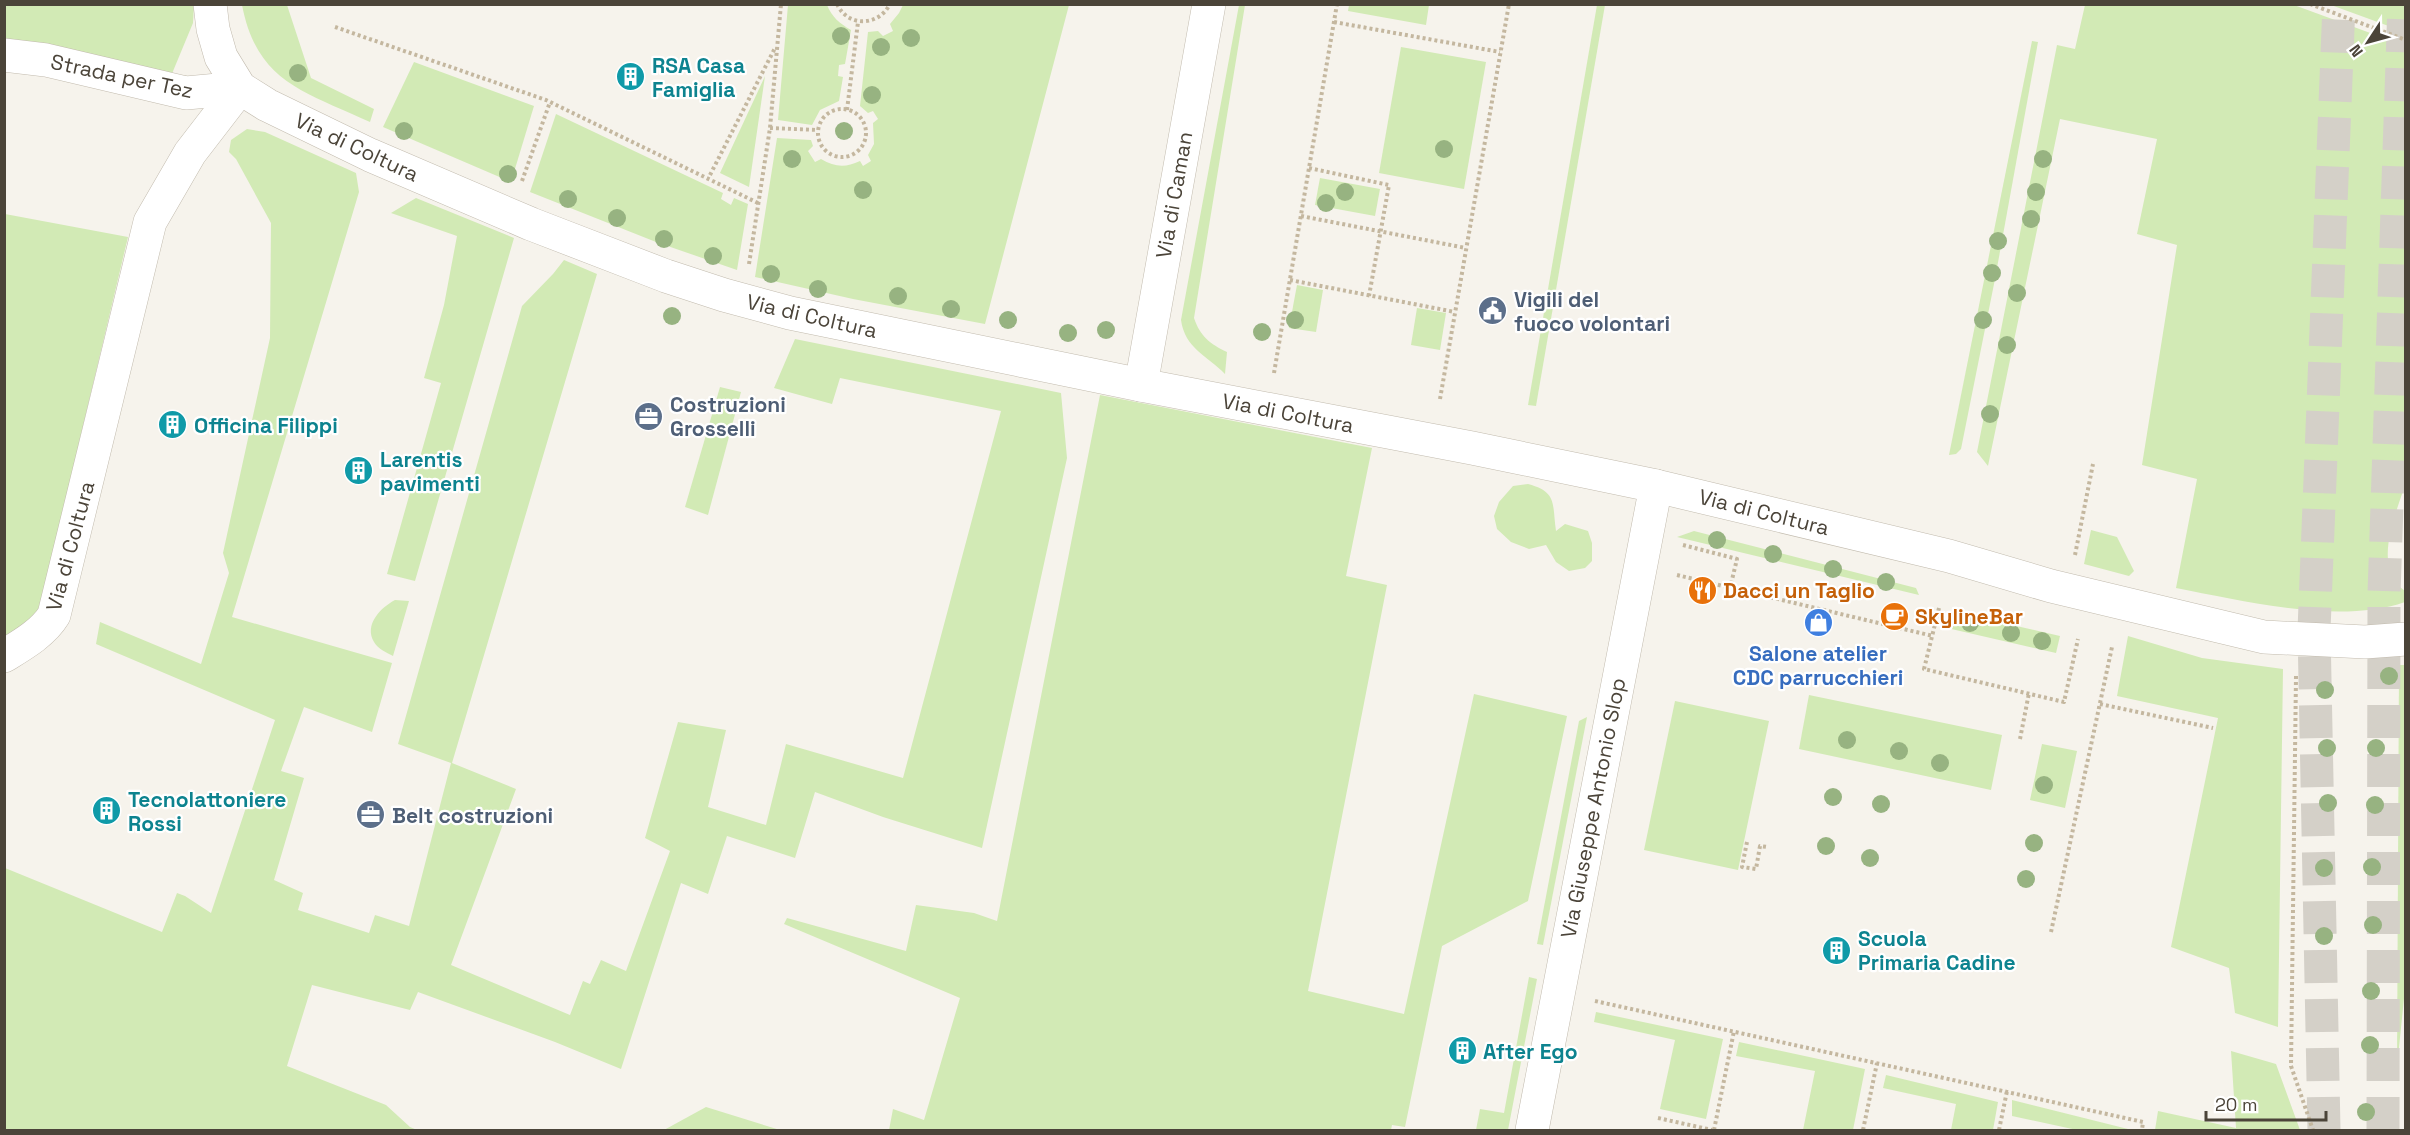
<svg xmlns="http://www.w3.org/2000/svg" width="2410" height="1135" font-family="'Space Grotesk',sans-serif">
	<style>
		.green { fill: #d2eab5 }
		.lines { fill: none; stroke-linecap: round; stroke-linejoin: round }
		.highway-tunnel { stroke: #d4d0c8; stroke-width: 33; stroke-dasharray: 33 16; stroke-linecap: butt }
		.minor-casing { stroke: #c2bbae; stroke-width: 34 }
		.path { stroke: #c4b79f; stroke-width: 4; stroke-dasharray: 3 3; stroke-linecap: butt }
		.minor { stroke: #fff; stroke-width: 33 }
		.tree { fill: #97b381 }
		.labels { text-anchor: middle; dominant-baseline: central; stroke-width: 4.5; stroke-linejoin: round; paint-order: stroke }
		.culture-label { font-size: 21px; font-weight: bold; fill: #0d838f; stroke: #fff; text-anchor: start }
		.street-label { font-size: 21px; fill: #4b4439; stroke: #fff }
		.service-label { font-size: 21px; font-weight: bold; fill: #4e5e75; stroke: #fff; text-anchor: start }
		.food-label { font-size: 21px; font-weight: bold; fill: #c56008; stroke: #fff; text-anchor: start }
		.shop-label { font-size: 21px; font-weight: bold; fill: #366cbe; stroke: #fff }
	</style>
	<rect width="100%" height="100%" fill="#f6f3ec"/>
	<g class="green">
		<path d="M4 5H194L193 23 171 76 49 44 5 40Z"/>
		<path d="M242 5H287L311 78 374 109 370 122C306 92 257 83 242 5Z"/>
		<path d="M788 5H827C832 17 839 23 851 30L845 64 839 65 838 76 843 77 839 101 820 110 812 125 778 120Z"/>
		<path d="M903 5H1069L985 324 853 299 755 277 777 138 811 140 813 146 808 151 815 162 821 159C835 167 845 168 860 161L863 166 871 161 868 155 874 144 873 123 878 119 873 111 868 113 860 106 868 32 878 31 883 36 893 31 890 24 899 13Z"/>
		<path d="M1239 5H1245L1194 318C1200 336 1210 344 1227 352L1225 374C1207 355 1185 349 1181 320Z"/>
		<path d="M1349 5V4L1429 5 1426 25 1348 11Z"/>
		<path d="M1597 5H1605L1536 406 1528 405Z"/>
		<path d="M2085 5H2294L2373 34 2405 49 2406 482C2396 514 2371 568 2405 591V602C2339 625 2244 601 2176 588L2197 479 2142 465 2177 245 2137 234 2157 139 2060 119 1988 466 1977 452 2057 45 2075 49Z"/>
		<path d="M2331 5H2405V32Z"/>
		<path d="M2032 41 2038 42 1995 279 1961 449 1956 454 1949 455Z"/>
		<path d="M1401 47 1486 62 1464 189 1379 173Z"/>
		<path d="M414 62 534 106 511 182 383 127Z"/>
		<path d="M765 76 749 187 720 173Z"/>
		<path d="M556 114 723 193 721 199 731 205 734 198 748 204 737 270 656 242 530 192Z"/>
		<path d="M247 129 265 132 356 173 359 192 232 617 392 663 372 732 304 707 281 771 304 778 274 880 303 893 298 910 369 933 375 915 409 926 451 763 398 744 522 306 553 274 564 260 597 274 452 763 516 789 451 965 570 1015 583 981 590 984 601 960 626 971 670 851 645 838 678 722 726 730 708 807 766 825 786 744 903 778 1001 411 840 378 832 404 774 388 795 339 1061 393 1067 458 982 848 883 817 815 792 795 858 727 836 708 894 681 883 621 1069 555 1042 418 992 410 1010 312 985 287 1066 386 1105 410 1127 417 1130H5V868L162 932 177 893 185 896 211 913 275 720 96 644 100 622 201 664 229 573 223 553 270 338 271 223 236 159 229 152 231 140Z"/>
		<path d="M1320 178 1380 189 1375 216 1315 205Z"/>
		<path d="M416 198 514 238 415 581 387 574 441 383 424 378 444 305 457 236 391 213Z"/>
		<path d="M5 214 128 237 40 607 25 626 5 644Z"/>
		<path d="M1297 285 1323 290 1316 332 1289 328Z"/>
		<path d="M1417 308 1446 313 1440 350 1411 345Z"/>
		<path d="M720 387 741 392 708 515 685 507Z"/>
		<path d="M1100 395 1372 448 1346 576 1387 585 1308 991 1404 1014 1474 694 1567 716 1528 901 1442 946 1405 1127 1392 1125 1391 1130H889L893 1109 924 1120 960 998 784 924 787 918 906 951 916 905 974 913 997 921Z"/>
		<path d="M1528 484C1558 492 1552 504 1556 531L1565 524 1588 531 1592 543V561L1585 568 1569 571 1556 562 1546 545 1529 549 1511 542 1497 529 1494 516 1499 502 1513 486Z"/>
		<path d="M2091 530 2117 537 2134 571 2129 576 2084 564Z"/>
		<path d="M1694 531 1916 588 1919 595 1677 537Z"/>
		<path d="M395 600 409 601 393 656C387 653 378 649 374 642 364 625 380 608 395 600Z"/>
		<path d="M1951 611 2060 636 2056 653 1947 628Z"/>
		<path d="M2128 636 2202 658 2283 669 2278 1027 2235 1013 2229 968 2171 947 2218 718 2117 696Z"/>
		<path d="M2399 665H2406V979L2397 1067Z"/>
		<path d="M1809 695 2002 735 1991 790 1799 749Z"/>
		<path d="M1675 701 1769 721 1738 870 1644 850Z"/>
		<path d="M1587 717 1543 945 1537 944 1579 721Z"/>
		<path d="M2042 744 2077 751 2065 808 2030 800Z"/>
		<path d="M1529 977 1537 979 1508 1130H1476L1480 1109 1504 1113Z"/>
		<path d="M1596 1012 1723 1039 1706 1119 1660 1109 1675 1040 1594 1022Z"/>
		<path d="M1739 1042 1865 1069 1853 1130H1803L1815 1071 1736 1056Z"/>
		<path d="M2231 1051 2276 1064 2300 1130H2155L2158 1111 2236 1128Z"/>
		<path d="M1886 1075 1998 1102 1993 1130H1951L1956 1104 1883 1088Z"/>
		<path d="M2012 1100 2128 1129V1130H2077L2012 1116Z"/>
		<path d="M706 1107 780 1130H664Z"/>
	</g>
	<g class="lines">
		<g class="highway-tunnel">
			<path d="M2324 1130 2314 630 2339 4"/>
			<path d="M2383 1130 2384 594 2404 4"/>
		</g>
		<defs>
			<g id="minor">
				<path d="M210 4 213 29 221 57 240 88 267 105 370 155 531 224 666 276 724 295 790 313 1141 385 1472 448 1656 486 1949 556 2051 586 2264 637 2365 642 2406 639"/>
				<path d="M4 55 46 60 186 93 240 88"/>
				<path d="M1141 385 1209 4"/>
				<path d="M4 656C22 645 43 633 54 615L150 222 190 153 240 88"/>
				<path d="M1532 1130 1656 486"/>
			</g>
		</defs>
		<use href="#minor" class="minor-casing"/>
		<g class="path">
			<path d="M837 4C848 28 879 26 890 4"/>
			<path d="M2310 4 2406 40"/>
			<path d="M1334 22 1500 52"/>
			<path d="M335 27 546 100 758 203"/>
			<circle cx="842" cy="133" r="24"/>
			<path d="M847 110 858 22"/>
			<path d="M770 128 818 130"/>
			<path d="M1309 168 1389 185 1369 296"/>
			<path d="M710 175 775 48"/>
			<path d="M522 181 550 102"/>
			<path d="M1301 216 1466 248"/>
			<path d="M749 264 770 128 781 4"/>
			<path d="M1290 280 1455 312"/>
			<path d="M1274 373 1337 4"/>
			<path d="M1440 399 1509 4"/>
			<path d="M1683 545 1737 559 1730 588"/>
			<path d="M2075 555 2093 464"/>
			<path d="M1677 575 1933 636"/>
			<path d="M1939 608 1924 669 2064 702 2078 639"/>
			<path d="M2296 676 2291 1066 2313 1130"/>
			<path d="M2100 704 2213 728"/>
			<path d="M2020 739 2029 693"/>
			<path d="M1747 842 1742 867 1756 869 1760 846 1767 847"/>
			<path d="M2051 932 2112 647"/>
			<path d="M1595 1001 2143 1122 2142 1130"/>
			<path d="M1658 1118 1712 1130"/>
			<path d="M1714 1130 1734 1031"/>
			<path d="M1863 1130 1877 1063"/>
			<path d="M1999 1130 2007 1091"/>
		</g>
		<use href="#minor" class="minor"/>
	</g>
	<g class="tree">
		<circle cx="841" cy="36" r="9"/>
		<circle cx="911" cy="38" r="9"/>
		<circle cx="881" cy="47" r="9"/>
		<circle cx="298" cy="73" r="9"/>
		<circle cx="872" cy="95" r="9"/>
		<circle cx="404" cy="131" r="9"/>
		<circle cx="844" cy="131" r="9"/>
		<circle cx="1444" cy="149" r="9"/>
		<circle cx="792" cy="159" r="9"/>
		<circle cx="2043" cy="159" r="9"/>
		<circle cx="508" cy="174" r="9"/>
		<circle cx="863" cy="190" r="9"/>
		<circle cx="1345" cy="192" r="9"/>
		<circle cx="2036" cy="192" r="9"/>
		<circle cx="568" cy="199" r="9"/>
		<circle cx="1326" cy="203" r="9"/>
		<circle cx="617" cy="218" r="9"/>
		<circle cx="2031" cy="219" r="9"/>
		<circle cx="664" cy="239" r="9"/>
		<circle cx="1998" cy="241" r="9"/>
		<circle cx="713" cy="256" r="9"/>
		<circle cx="1992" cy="273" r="9"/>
		<circle cx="771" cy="274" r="9"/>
		<circle cx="818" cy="289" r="9"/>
		<circle cx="2017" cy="293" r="9"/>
		<circle cx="898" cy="296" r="9"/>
		<circle cx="951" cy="309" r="9"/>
		<circle cx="672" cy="316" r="9"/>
		<circle cx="1008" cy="320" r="9"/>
		<circle cx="1295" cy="320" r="9"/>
		<circle cx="1983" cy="320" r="9"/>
		<circle cx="1106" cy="330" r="9"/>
		<circle cx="1262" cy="332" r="9"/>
		<circle cx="1068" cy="333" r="9"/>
		<circle cx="2007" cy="345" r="9"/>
		<circle cx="1990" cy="414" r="9"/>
		<circle cx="1717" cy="540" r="9"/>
		<circle cx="1773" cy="554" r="9"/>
		<circle cx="1833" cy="569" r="9"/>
		<circle cx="1886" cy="582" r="9"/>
		<circle cx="1970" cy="623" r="9"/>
		<circle cx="2011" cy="633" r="9"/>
		<circle cx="2042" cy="641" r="9"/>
		<circle cx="2389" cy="676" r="9"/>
		<circle cx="2325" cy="690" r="9"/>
		<circle cx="1847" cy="740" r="9"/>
		<circle cx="2327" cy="748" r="9"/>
		<circle cx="2376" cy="748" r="9"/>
		<circle cx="1899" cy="751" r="9"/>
		<circle cx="1940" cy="763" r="9"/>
		<circle cx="2044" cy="785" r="9"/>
		<circle cx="1833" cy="797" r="9"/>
		<circle cx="2328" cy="803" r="9"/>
		<circle cx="1881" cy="804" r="9"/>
		<circle cx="2375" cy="805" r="9"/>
		<circle cx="2034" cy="843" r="9"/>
		<circle cx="1826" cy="846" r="9"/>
		<circle cx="1870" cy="858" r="9"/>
		<circle cx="2372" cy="867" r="9"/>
		<circle cx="2324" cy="868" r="9"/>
		<circle cx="2026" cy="879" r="9"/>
		<circle cx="2373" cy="925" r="9"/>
		<circle cx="2324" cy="936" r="9"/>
		<circle cx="2371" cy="991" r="9"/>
		<circle cx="2370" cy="1045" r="9"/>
		<circle cx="2366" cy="1112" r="9"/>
	</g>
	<defs>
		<symbol id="building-disc" viewBox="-11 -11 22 22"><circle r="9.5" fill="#0f9aa8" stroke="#fff"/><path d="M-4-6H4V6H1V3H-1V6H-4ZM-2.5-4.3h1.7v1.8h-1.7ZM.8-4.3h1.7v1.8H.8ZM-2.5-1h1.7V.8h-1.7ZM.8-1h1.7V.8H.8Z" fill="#fff"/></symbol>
		<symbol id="civic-disc" viewBox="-11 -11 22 22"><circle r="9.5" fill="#5c6f8a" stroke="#fff"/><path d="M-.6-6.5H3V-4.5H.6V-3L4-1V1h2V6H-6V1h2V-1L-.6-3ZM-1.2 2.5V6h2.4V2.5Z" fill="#fff"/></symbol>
		<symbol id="office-disc" viewBox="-11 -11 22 22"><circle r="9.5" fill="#5c6f8a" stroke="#fff"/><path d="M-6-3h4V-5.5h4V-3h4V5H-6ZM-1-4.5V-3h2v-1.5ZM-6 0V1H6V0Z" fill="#fff"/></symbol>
		<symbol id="restaurant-disc" viewBox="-11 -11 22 22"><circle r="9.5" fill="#e8710a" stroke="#fff"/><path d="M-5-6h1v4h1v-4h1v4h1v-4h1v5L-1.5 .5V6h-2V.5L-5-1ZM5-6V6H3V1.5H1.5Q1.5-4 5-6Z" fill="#fff"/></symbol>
		<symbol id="cafe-disc" viewBox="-11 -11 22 22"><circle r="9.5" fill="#e8710a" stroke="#fff"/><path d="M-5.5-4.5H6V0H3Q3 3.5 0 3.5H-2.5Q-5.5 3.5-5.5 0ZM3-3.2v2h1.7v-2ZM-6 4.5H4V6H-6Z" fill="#fff"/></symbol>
		<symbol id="shop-disc" viewBox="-11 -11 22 22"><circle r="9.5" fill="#3f7fe0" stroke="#fff"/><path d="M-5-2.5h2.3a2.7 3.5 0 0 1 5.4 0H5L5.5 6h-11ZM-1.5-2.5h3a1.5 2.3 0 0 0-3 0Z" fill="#fff"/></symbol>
	</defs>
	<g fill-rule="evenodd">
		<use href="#building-disc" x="614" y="60" width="33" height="33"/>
		<use href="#civic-disc" x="1476" y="294" width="33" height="33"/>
		<use href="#office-disc" x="632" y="400" width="33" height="33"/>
		<use href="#building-disc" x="156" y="408" width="33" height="33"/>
		<use href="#building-disc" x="342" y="454" width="33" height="33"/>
		<use href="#restaurant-disc" x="1686" y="574" width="33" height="33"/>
		<use href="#cafe-disc" x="1878" y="600" width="33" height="33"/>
		<use href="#shop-disc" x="1802" y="606" width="33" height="33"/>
		<use href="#building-disc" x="90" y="794" width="33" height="33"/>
		<use href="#office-disc" x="354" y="798" width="33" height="33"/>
		<use href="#building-disc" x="1820" y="934" width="33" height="33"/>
		<use href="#building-disc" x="1446" y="1034" width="33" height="33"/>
	</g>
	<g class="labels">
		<g class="culture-label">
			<text x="652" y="65">RSA Casa<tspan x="652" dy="24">Famiglia</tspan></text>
			<text x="194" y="425">Officina Filippi</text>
			<text x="380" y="459">Larentis<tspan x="380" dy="24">pavimenti</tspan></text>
			<text x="128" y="799">Tecnolattoniere<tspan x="128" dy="24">Rossi</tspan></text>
			<text x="1858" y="938">Scuola<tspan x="1858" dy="24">Primaria Cadine</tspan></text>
			<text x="1483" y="1051">After Ego</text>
		</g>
		<g class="street-label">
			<text transform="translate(122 76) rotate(12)">Strada per Tez</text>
			<text transform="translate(357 147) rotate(25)">Via di Coltura</text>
			<text transform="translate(1174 195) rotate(-80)">Via di Caman</text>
			<text transform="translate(812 316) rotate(13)">Via di Coltura</text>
			<text transform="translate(1288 413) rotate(11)">Via di Coltura</text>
			<text transform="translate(1764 512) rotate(14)">Via di Coltura</text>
			<text transform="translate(70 546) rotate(-75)">Via di Coltura</text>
			<text transform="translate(1593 808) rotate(-79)">Via Giuseppe Antonio Slop</text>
		</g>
		<g class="service-label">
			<text x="1514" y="299">Vigili del<tspan x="1514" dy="24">fuoco volontari</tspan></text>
			<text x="670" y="404">Costruzioni<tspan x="670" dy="24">Grosselli</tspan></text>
			<text x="392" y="815">Belt costruzioni</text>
		</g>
		<g class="food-label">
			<text x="1723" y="590">Dacci un Taglio</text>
			<text x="1915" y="616">SkylineBar</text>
		</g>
		<g class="shop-label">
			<text x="1818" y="653">Salone atelier<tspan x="1818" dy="24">CDC parrucchieri</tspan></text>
		</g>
	</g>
	<rect width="2410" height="1135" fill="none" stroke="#4b4439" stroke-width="12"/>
	<g transform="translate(2368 42) rotate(234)" stroke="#ffffff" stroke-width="4.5" paint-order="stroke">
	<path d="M0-4.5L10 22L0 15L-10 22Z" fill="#4b4439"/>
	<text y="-9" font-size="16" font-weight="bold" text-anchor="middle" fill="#4b4439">N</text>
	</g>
	<path d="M2206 1111v9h120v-9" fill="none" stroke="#4b4439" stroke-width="3"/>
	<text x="2215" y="1111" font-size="18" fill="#4b4439" stroke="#ffffff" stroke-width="4.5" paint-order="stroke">20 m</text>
</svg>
